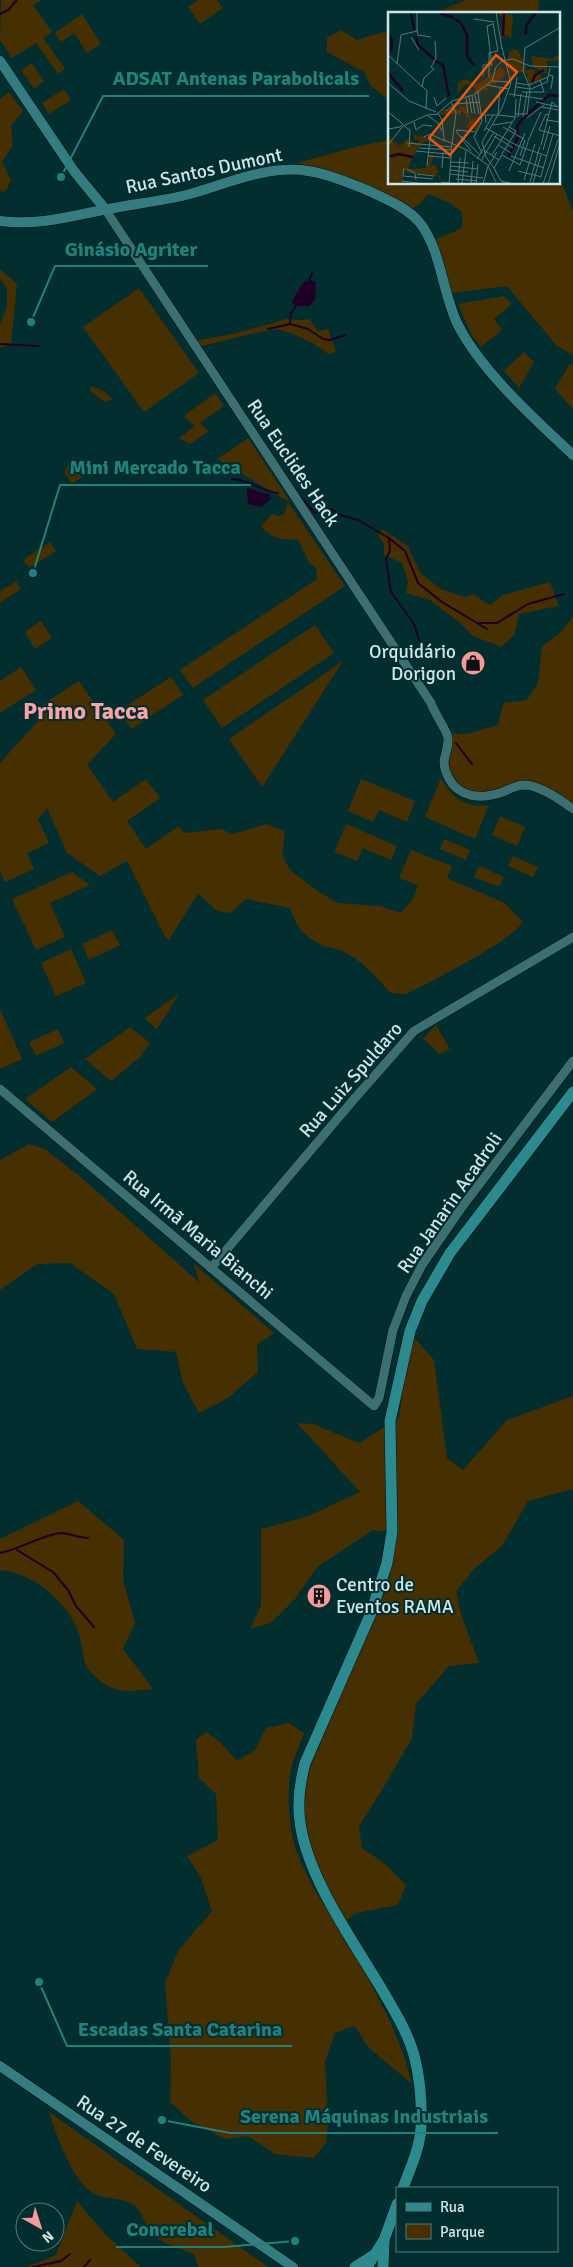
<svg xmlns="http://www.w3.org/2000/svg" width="573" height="2267" font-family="Signika,sans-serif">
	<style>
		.green { fill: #462f01 }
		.water { fill: #1f0027 }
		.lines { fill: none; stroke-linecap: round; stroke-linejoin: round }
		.stream { stroke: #1f0027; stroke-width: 2 }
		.tertiary-casing { stroke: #001416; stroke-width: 10 }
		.secondary-casing { stroke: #001416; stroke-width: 11 }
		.primary-casing { stroke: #001416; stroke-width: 12 }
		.tertiary { stroke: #3c6f71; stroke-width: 9 }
		.secondary { stroke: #347c7f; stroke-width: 10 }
		.primary { stroke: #2c898d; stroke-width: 11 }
		.labels { text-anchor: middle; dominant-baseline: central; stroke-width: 4; stroke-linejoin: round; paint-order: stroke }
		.street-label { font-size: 19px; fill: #cde7e8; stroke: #032e2f }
		.poi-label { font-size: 19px; fill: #cde7e8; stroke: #032e2f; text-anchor: end }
		.district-label { font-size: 24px; font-weight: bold; fill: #f8a4a5; stroke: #032e2f }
		.inset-river { fill: none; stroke: #1f0027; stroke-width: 2.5 }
		.inset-road { fill: none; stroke: #547879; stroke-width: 1 }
		.view { fill: #e8590c; fill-opacity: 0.15; stroke: #e8590c; stroke-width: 2.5 }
		.inset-edge { fill: none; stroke: #cde7e8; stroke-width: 2.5 }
		.leader { fill: none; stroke: #22817a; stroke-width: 2 }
		.callout-dot { fill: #22817a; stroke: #032e2f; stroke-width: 2 }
		.callout-label { font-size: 20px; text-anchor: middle; font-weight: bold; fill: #22817a; stroke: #032e2f; stroke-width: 4; stroke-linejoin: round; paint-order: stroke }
	</style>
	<rect width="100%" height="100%" fill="#032e2f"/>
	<g class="green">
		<path d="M1 0H42L33 5 52 32 43 38 65 69 58 74 36 43 12 58 0 40Z"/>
		<path d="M198 0H217L223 8 200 24 188 7Z"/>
		<path d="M466 0H539L538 14H432Z"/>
		<path d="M82 14 101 44 87 53 74 33 61 42 55 33Z"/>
		<path d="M341 30 357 40 389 30V100L371 86 364 72 327 52V38Z"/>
		<path d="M32 63 44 81 34 89 21 70Z"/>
		<path d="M64 89 71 100 49 114 42 103Z"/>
		<path d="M9 92 23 111 11 126 13 145 2 162 11 181 5 192 0 191V99Z"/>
		<path d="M389 140V184H559V181L561 182 573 211V355L557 346 507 286 451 293 435 240 462 228V212L448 202 428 194 419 205 410 210 318 168 297 163 355 147Z"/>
		<path d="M0 269 17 284 11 345 0 348V324L7 307V289L0 279Z"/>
		<path d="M139 288 199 373 144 412 83 327Z"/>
		<path d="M504 296 512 304 494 319 502 330 481 347 472 336 458 304Z"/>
		<path d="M286 319 302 320 309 319 318 331 328 329 336 352 328 354C317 344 294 333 280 330 269 328 213 344 198 347L194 341 237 333Z"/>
		<path d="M524 352 534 362 519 388 504 371Z"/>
		<path d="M570 364 573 365V409L555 389Z"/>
		<path d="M91 386 103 391 113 399 105 402 90 391Z"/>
		<path d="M215 393 224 406 200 423 209 431 190 444 179 438 195 426 184 416Z"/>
		<path d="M248 438 291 503 217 459Z"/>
		<path d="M73 457 85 475 72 484 64 472Z"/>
		<path d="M288 502 345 586 193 688 180 670 317 579 316 568 309 562 298 540C281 539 273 540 261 526L272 514 279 516 284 514Z"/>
		<path d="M382 529 408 546 420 573 441 589 465 597 472 594 490 605 503 595 550 582 559 606 519 614 515 634 501 647 473 636 459 622 430 600 406 593 408 581 402 563 384 555V544L378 535Z"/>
		<path d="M50 542 56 551 29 568 23 560Z"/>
		<path d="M16 581 21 589 0 603V591Z"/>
		<path d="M573 616V807L517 782C506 785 494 791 483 793 446 799 448 758 447 733L467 734 498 725 503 703 527 700 538 683 542 647 563 630Z"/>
		<path d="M41 621 52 638 35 649 25 632Z"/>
		<path d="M315 625 334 653 222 728 203 700Z"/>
		<path d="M343 661 262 787 229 739Z"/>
		<path d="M21 667 36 690 0 713V681Z"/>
		<path d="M171 677 183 695 131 729 120 710Z"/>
		<path d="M79 681 116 734 87 765 113 802 146 779 160 798 127 821 146 849 179 826 184 833 220 829 233 834 267 824 285 831 282 855 290 870 319 892 338 903 380 906 401 913 413 899 418 885 399 878 411 850 452 866 447 878 505 903 523 922C507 945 434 979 407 994L391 993C378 980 361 959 344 952 337 948 329 949 322 945 305 938 295 925 290 908L246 899 230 913 217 911 198 893 169 940 165 937 127 861 100 876 67 853 47 808 38 819 49 843 27 853 34 869 5 882 0 872V763L46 712 42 705Z"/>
		<path d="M441 778C452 799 466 808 489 805L475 839 425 817Z"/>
		<path d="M361 779 415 801 407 822 379 810 373 822 348 811Z"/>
		<path d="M500 816 525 827 517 846 492 835Z"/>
		<path d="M346 824 397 846 391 860 363 848 357 861 334 852Z"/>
		<path d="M444 839 470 850 466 860 440 849Z"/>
		<path d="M513 856 538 867 533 877 508 866Z"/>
		<path d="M479 866 504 877 499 887 474 877Z"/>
		<path d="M72 872 90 885 50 903 65 937 36 950 12 899Z"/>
		<path d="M112 930 120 945 89 960 82 944Z"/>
		<path d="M71 949 86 983 56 996 41 963Z"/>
		<path d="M179 994 157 1029 145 1019 146 1017Z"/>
		<path d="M0 1009 22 1059 0 1069Z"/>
		<path d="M436 1025 450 1049 440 1054 423 1039Z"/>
		<path d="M130 1027 150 1043 140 1057 111 1081 85 1059Z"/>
		<path d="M58 1029 64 1043 36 1056 29 1042Z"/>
		<path d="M71 1067 97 1089 52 1122 25 1099Z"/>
		<path d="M29 1144 45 1149 83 1179 200 1283 193 1263 274 1333 257 1345 258 1372 228 1398 199 1413 183 1383 176 1352 137 1349 114 1294 70 1263 37 1264 0 1290V1160Z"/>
		<path d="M412 1335 434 1360 447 1458 463 1470 507 1420 573 1396V1489L528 1501 502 1546 475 1568 456 1591 461 1614 479 1663 449 1666 416 1704 412 1738 385 1785 359 1826 362 1848 385 1864 406 1885 398 1905 356 1913 346 1921 317 1867 304 1824 303 1797 311 1765 385 1593 392 1565 397 1533 373 1530 317 1567 295 1599 271 1623 250 1629 261 1606V1529L306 1517 360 1492 297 1423 313 1424 359 1443 399 1418 408 1347Z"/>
		<path d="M78 1501 124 1540 123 1580 135 1623 123 1649 153 1689C128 1692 111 1694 93 1674 91 1672 87 1669 86 1665 82 1655 82 1642 78 1631 67 1601 33 1573 0 1570V1539Z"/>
		<path d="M289 1723 304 1733C301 1743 296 1752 293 1762 287 1780 288 1807 291 1826 295 1863 320 1898 339 1929 368 1978 399 2028 412 2084L368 2047 355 2026 335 2033 325 2062 328 2125 326 2143 314 2158 275 2154 248 2136 225 2139 192 2122 170 2102 171 2061 165 1983 178 1951 212 1911 201 1878 187 1856 218 1840 216 1794 199 1778 196 1740 206 1732 220 1742 237 1761 256 1749 266 1728Z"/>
		<path d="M49 2112 268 2267H198L194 2254C178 2247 159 2245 149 2229 144 2222 142 2213 135 2206 124 2197 108 2200 95 2194 73 2184 56 2134 49 2112Z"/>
		<path d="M77 2201 104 2233 141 2267H27L56 2255Z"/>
	</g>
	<g class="water">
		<path d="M311 280 316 282 315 299 310 306H295L292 302C294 295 300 289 304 282Z"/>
		<path d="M247 488C255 489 261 494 269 494L271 499 262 507 248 504Z"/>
	</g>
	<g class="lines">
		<g class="stream">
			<path d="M0 14 8 10 17 0"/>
			<path d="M308 283 312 273"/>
			<path d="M290 323 291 313 297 305"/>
			<path d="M268 329 290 324 308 329 323 339 330 340 345 335"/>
			<path d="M0 344 39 346"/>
			<path d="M232 479C249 479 262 492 278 493"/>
			<path d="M300 497 315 513 326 509H332L337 514 358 520 389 538 405 551 418 583 442 602 487 629"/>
			<path d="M389 538 390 551 386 559 391 592 414 624 420 643"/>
			<path d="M479 623H497L528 604 564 594"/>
			<path d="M456 743 472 764"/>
			<path d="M17 1550 53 1572 68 1590 76 1606 94 1627"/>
			<path d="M0 1553C21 1549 41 1535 61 1533 69 1533 78 1538 88 1538"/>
			<path d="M33 2267 61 2261 70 2254"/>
			<path d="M84 2267 90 2260"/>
		</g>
		<defs>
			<g id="tertiary">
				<path d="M105 209 431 703C434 713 447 730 448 738 449 756 438 757 449 779 460 798 481 799 500 793 509 790 515 785 525 785 541 786 561 800 573 809"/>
				<path d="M0 1089 374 1406 379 1398 393 1330 406 1296 422 1265 462 1207 573 1061"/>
				<path d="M211 1268 355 1098 414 1031 573 937"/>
			</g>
			<g id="secondary">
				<path d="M0 61 74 171 105 209"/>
				<path d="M0 221C40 226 70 216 108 209 134 204 161 201 186 195 224 185 268 164 308 171 329 174 349 183 369 191 386 199 408 208 420 223 442 252 442 293 458 325 482 372 535 419 573 455"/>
				<path d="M0 2066 293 2267"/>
			</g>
			<g id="primary">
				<path d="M403 2188C410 2169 420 2148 421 2127 422 2105 420 2080 415 2059 409 2034 394 2010 381 1988 353 1941 307 1877 300 1822 297 1802 300 1782 305 1763L371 1613 387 1563 392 1532 390 1421 410 1331 422 1301 450 1253 573 1092"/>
				<path d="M355 2267 372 2256"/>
				<path d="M367 2267 384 2240 397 2204"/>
				<path d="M383 2267 384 2241"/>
			</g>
		</defs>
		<use href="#tertiary" class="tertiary-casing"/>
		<use href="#secondary" class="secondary-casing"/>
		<use href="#primary" class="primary-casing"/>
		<use href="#tertiary" class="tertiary"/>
		<use href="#secondary" class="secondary"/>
		<use href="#primary" class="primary"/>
	</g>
	<defs>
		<symbol id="shop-disc" viewBox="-11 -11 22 22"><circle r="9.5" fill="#f59b9c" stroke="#032e2f"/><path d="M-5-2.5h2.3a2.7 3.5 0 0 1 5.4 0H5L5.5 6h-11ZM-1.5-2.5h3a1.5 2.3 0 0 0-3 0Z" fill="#111"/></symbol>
		<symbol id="building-disc" viewBox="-11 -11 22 22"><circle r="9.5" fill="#f59b9c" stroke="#032e2f"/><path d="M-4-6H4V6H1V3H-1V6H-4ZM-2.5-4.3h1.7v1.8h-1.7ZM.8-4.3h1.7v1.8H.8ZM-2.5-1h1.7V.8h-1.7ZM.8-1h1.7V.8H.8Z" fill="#111"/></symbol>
	</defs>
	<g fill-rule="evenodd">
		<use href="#shop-disc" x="459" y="649" width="28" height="28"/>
		<use href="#building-disc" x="305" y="1582" width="28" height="28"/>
	</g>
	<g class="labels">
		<g class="street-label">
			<text transform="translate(204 171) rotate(-12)">Rua Santos Dumont</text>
			<text transform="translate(293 463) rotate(56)">Rua Euclides Hack</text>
			<text transform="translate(351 1080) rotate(-49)">Rua Luiz Spuldaro</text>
			<text transform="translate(450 1203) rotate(-55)">Rua Janarin Acadroli</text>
			<text transform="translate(198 1235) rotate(40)">Rua Irmã Maria Bianchi</text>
			<text transform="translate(144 2144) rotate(34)">Rua 27 de Fevereiro</text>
		</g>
		<g class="poi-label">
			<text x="456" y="652">Orquidário<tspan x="456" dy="22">Dorigon</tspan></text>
			<text x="336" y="1585" text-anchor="start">Centro de<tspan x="336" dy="22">Eventos RAMA</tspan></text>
		</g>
		<g class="district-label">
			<text x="86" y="711">Primo Tacca</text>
		</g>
	</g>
	<g transform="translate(388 12)">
		<rect width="172" height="172" fill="#032e2f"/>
		<path d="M109 0 125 3 123 27 118 23 113 27 114 5ZM122 37 123 42 124 37 130 38 135 48 133 55 138 53V58L146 57V61L153 59 145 55 143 44 164 47 172 42V48L159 49V61H152L154 67 141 72 138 61 124 60 122 54 123 64 119 51ZM113 55 118 61 115 65 106 73 104 71 97 76H101L98 79 93 78V82L86 80 88 76 78 72 69 82 70 70 78 67 87 72 92 71ZM72 94 77 95 83 108 89 105 85 111 93 109 89 119 86 118 87 115 79 116 82 108 74 98 72 104 70 101 52 103 55 97 71 98ZM26 123 38 124 41 130 37 129 29 137 27 141 32 142H27L19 157 39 156 43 141 46 143 42 155 46 152 50 159 48 163 53 164 52 170 51 165 41 162 20 161 15 156V172H2L1 124 12 134 19 127 29 132 32 128 26 127Z" fill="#462f01"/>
		<path class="inset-river" d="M23 0 26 18M51 1 66 6M67 7 73 11 79 23V44L86 53M0 23 4 28 3 40M138 23V14L148 0M28 24 30 33 46 47M115 24 116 0M47 49 55 53 61 84M0 61 15 79M144 71 147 63 156 58M130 124 129 115 134 107 161 83 173 84M0 145 10 142 25 145M120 145 130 125"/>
		<path class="inset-road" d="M108 0 114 37M86 7 106 10M29 19 30 23 43 25M23 25 31 38M101 41 110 39 105 11M0 43 39 79 38 97M9 52 13 23 29 19V0M104 54 99 14 105 12M161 63 165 64 163 77M95 64V53H103M101 65V41M104 69 123 70M0 71 21 89 48 100M128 71 141 73 160 65M99 73 121 77M34 75 36 66 46 57 43 55 48 46 47 29M128 75 143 77 159 70 162 56M142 76 135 59 137 36 173 15M134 80H156L152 68M121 82 155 87M87 83 91 102M84 84 87 102M46 85 49 94 58 86M81 85 84 101M126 85 129 65M78 86 80 101M63 90 68 101 64 132M148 90 170 95 164 90M154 95 170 98M58 99 67 92 92 90M0 100 15 112 12 115 0 117M50 101 54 108 56 128 79 138 101 154M49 102 64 89 85 83 104 69 108 55 114 49 125 47 142 54 173 55M127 102H139L142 77M110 103 128 105M161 103 158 102 151 118 173 124M40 104 50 111 54 119M130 105 133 82M135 105 139 80M139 106 157 92M158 108 173 110M26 110 28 118 35 113 44 114M98 111 97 103H110L112 76M105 113 124 110M16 114 22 118 21 135M115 115 136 127M98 116 130 134 159 144M68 118 88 120M68 119 83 139M96 119 105 103M73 124 92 143M106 124 125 136M36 125 42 122 57 129M86 125 94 109 90 80 88 82M86 125 94 141M140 129 153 100M19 131 64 135M0 133 15 114 39 103 50 102M110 133 123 141M153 133 164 90M31 136 64 138M155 138 162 114M28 139 59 142M97 139 111 148M114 142 128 119 121 115M104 143 127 106 128 87M114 143 132 153 140 130M40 144 63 146M123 144 156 156M132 144 137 128M89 147 106 120M93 149 109 122M63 150 81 151M101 153 109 140M39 154 42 128M62 154 90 157M100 154 108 170M16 156 15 164 45 167M54 156 55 140M106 156 114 143M19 157 27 161 28 168M62 158 80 160M107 158 113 169 122 171M108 159 98 145 94 130 114 96 123 71 114 36M121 159 137 121M130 159 154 165M29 162 46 164M62 162 95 166M153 164 165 122M68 167 89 169M136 168 147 132M14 169 36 172M53 170 70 172M142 170 152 134M145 171 153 143M61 172 64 132M70 172 72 145M74 172 78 138M83 172 85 149M88 172 90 152M95 172 100 154M155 172 170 128M160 172 173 128"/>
		<path class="view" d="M108 43 129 60 62 143 41 126Z"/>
		<rect width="172" height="172" class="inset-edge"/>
	</g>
	<path class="leader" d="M61 177L103 96H369M31 322L55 266H208M33 573L60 485H251M39 1982L67 2046H292M162 2120L230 2133H498M295 2241L224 2247H116"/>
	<g class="callout-dot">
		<circle cx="61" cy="177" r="5"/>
		<circle cx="31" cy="322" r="5"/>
		<circle cx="33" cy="573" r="5"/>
		<circle cx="39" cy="1982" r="5"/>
		<circle cx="162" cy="2120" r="5"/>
		<circle cx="295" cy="2241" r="5"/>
	</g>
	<g class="callout-label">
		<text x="236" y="85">ADSAT Antenas Parabolicals</text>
		<text x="131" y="256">Ginásio Agriter</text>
		<text x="155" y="474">Mini Mercado Tacca</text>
		<text x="180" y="2036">Escadas Santa Catarina</text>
		<text x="364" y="2123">Serena Máquinas Industriais</text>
		<text x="170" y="2236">Concrebal</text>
	</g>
	<rect x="396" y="2187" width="162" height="65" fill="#032e2f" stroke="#547879"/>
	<rect x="406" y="2203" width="25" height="8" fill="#2c898d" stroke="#547879"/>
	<text x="440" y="2212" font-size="15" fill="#cde7e8">Rua</text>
	<rect x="406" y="2224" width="25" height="15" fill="#462f01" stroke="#547879"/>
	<text x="440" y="2237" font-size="15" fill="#cde7e8">Parque</text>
	<g transform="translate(40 2227) rotate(141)"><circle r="24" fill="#032e2f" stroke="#547879"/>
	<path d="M0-4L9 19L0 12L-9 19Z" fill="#f59b9c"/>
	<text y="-8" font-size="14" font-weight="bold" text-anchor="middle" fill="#cde7e8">N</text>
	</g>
</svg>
